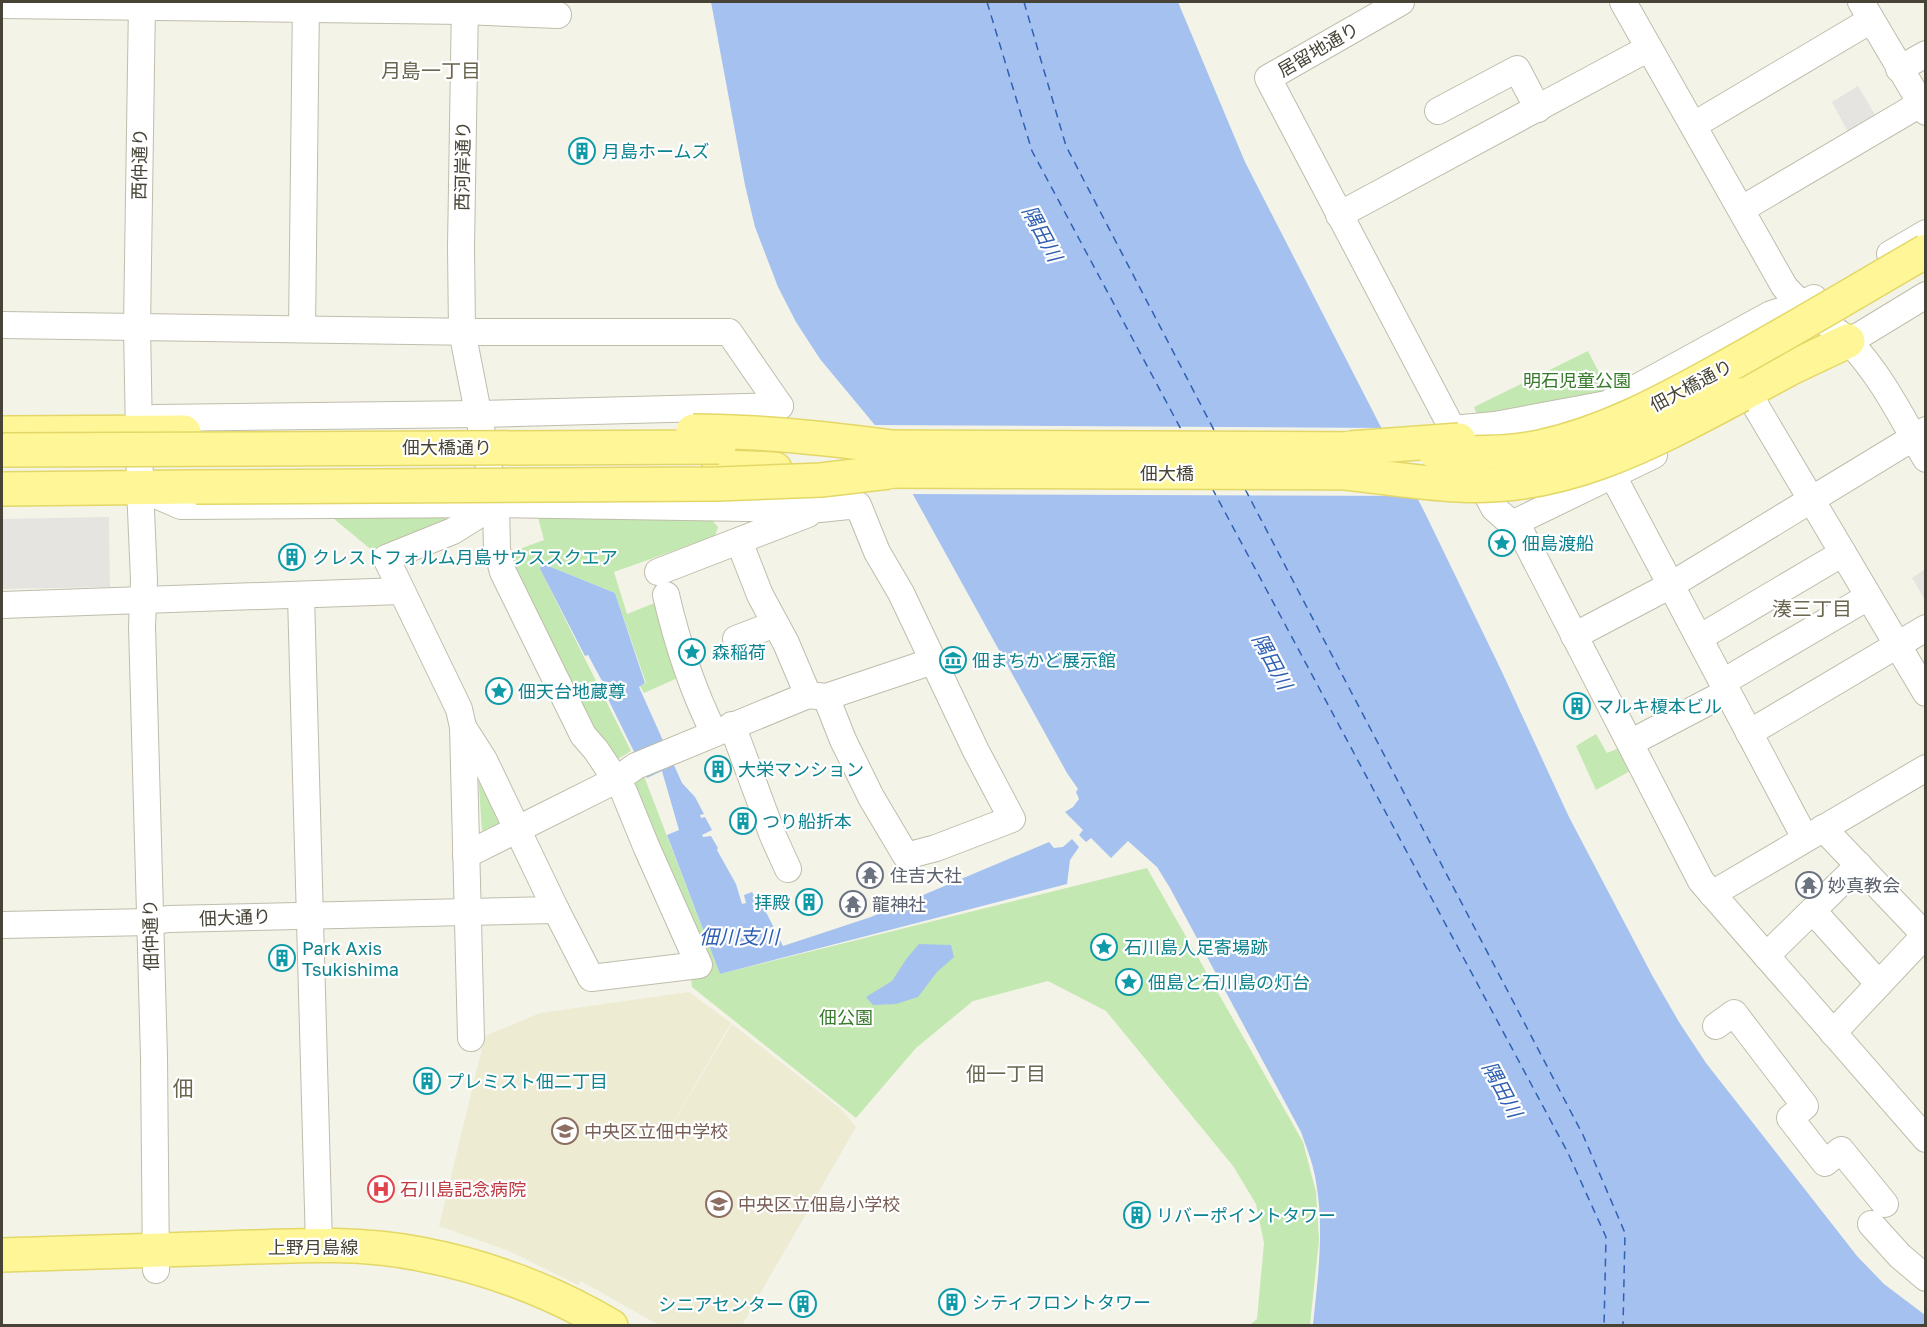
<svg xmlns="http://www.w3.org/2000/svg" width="1927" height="1327" font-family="'Golos Text','Noto Sans JP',sans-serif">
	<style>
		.education { fill: #edebd2 }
		.green { fill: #c4e8b1 }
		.parking { fill: #e5e4e0 }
		.water { fill: #a5c1f0 }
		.pier { fill: #f4f3e8 }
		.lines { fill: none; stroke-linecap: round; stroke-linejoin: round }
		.ferry { stroke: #3060b3; stroke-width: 1.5; stroke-dasharray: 8 6; stroke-linecap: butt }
		.minor-casing { stroke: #bfbdaa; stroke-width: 28 }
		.major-casing { stroke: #e3d867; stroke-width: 36 }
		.minor { stroke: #fff; stroke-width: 26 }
		.major { stroke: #fef697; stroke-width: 33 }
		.major-bridge-casing { stroke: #e3d867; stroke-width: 36; stroke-linecap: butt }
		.major-bridge { stroke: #fef697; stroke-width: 33 }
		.labels { text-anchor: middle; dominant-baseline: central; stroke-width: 4.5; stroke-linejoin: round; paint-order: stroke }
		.street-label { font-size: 18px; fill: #474437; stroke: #fff }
		.culture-label { font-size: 18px; fill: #0d838f; stroke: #fff; text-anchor: start }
		.park-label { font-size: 18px; fill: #37792a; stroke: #fff }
		.worship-label { font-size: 18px; fill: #5b616d; stroke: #fff; text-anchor: start }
		.education-label { font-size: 18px; fill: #785e54; stroke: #fff; text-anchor: start }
		.health-label { font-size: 18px; fill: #be3a42; stroke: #fff; text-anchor: start }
		.neighbourhood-label { font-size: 20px; fill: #6a654e; stroke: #fff }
		.water-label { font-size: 20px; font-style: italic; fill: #3060b3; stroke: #fff }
		.quarter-label { font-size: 21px; fill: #6a654e; stroke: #fff }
	</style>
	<rect width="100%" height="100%" fill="#f4f3e8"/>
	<path class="education" d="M689 992 731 1023 646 1169 732 1024 842 1110 856 1127 742 1325H659L581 1281 578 1285 509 1251 439 1226 485 1036 540 1013Z"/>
	<g class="green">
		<path d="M1588 351 1610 394 1479 420 1474 407Z"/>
		<path d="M536 510 708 516 718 527 715 536 614 572 627 614 657 602 680 677 644 693 640 686 646 683 615 593 541 563 540 569 631 751 613 762 527 609 511 552 544 540Z"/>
		<path d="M444 515 447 522 374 552 333 518Z"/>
		<path d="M1596 734 1607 753 1619 748 1630 771 1596 790 1576 746Z"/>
		<path d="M642 771 720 974 1147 868 1303 1142 1316 1192 1319 1240 1310 1325H1250L1257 1319 1264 1243 1256 1204 1233 1166 1106 1011 1048 981 973 1001 916 1048 856 1118 692 987 690 967 622 782Z"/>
		<path d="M478 772 508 819 482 831Z"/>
	</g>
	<g class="parking">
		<path d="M1858 86 1877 118 1849 134 1832 102Z"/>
		<path d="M109 517 110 587 2 589V519Z"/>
		<path d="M1925 569V600L1912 578Z"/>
	</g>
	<g class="water">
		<path d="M711 2H1178L1245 162 1425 513 1502 672 1569 817 1653 977 1679 1022 1706 1063 1857 1256 1884 1284 1925 1315V1325H1313C1318 1276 1325 1226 1315 1176 1312 1161 1306 1146 1301 1132L1170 888 1157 867 1128 841 1111 858 1091 838 1086 842 1079 835 1083 830 1065 812 1073 807 1079 799 1076 792 1078 789 1067 773 874 424 820 359 796 322 778 287 755 227 745 185Z"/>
		<path d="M541 563 615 593 645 683 639 687 682 783 695 797 704 814 700 815 701 818 705 817 712 830 702 835 703 837 711 836 718 848 717 850 736 884 742 904 746 903 744 895 752 892 759 905 762 904 783 946 871 917 1049 842 1054 848 1063 847 1072 839 1079 847 1070 860 1067 884 720 974 667 835 679 830 662 771 647 778 607 697 609 694 588 655 585 656 540 569Z"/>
		<path d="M919 944 951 945 954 957 937 972 918 997 896 1004 873 1005 866 997 892 981 907 958Z"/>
	</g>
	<path class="pier" d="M871 425 1384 428 1419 496 909 494Z"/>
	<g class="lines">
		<g class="ferry">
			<path d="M987 2 1032 151 1183 433"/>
			<path d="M1024 2 1066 146 1215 432"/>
			<path d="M1212 488 1568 1153 1606 1237 1604 1326"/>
			<path d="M1245 489 1583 1135 1625 1233 1623 1326"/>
		</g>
		<defs>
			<g id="minor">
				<path d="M142 2 137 327 140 488 144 580 142 626 154 1057 156 1270"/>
				<path d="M1401 2 1268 78 1494 508 1521 532 1701 881 1926 1139"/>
				<path d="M1623 2 1784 286C1802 309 1829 322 1850 343 1882 376 1903 420 1926 459"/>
				<path d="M1861 2 1926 112"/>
				<path d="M2 5 464 11 558 15"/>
				<path d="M1899 69 1926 54"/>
				<path d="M1438 111 1517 69 1538 109"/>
				<path d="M1694 125 1871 20"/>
				<path d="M1742 209 1920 104"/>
				<path d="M1339 215 1649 48"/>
				<path d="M1890 254 1926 233"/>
				<path d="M2 325 479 332H729L780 406"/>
				<path d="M302 329 306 2"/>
				<path d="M1834 351 1926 295"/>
				<path d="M1754 403 1926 693"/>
				<path d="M155 418 478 414 780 406"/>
				<path d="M1452 429 1495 425 1607 404 1771 314 1802 304 1814 298"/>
				<path d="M1613 476 1805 838"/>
				<path d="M144 490 181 506 496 504 820 509 858 505 877 552 901 593 976 751 1012 819 936 848 906 856 871 797 843 740 826 697"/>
				<path d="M1512 524 1654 455"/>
				<path d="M739 541 760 595 786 643 808 695"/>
				<path d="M658 572 808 514"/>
				<path d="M666 595C677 642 692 689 714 733"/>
				<path d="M301 596 319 1245"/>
				<path d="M2 605 401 591"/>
				<path d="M1574 636 1671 585 1926 430"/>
				<path d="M1699 638 1843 553"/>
				<path d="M736 639 775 624"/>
				<path d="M1723 682 1868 597"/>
				<path d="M732 725 773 836 788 869"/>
				<path d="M463 727 484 760 556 910 591 978 699 965 646 846 624 792 596 750 583 735 503 572 497 550 496 504 462 331 461 247 465 2"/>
				<path d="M1749 733 1926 628"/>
				<path d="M1630 743 1727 692"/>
				<path d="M1823 828 1926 936"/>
				<path d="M466 855 616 780 636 766 808 695 826 697 933 661"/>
				<path d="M1712 894 1926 768"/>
				<path d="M1813 911 1879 984"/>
				<path d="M2 925 150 922 168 919 556 910"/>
				<path d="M1766 956 1859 865"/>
				<path d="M1716 1026 1734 1013 1805 1106 1790 1118 1825 1163 1841 1150 1885 1204"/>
				<path d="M1833 1033 1926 934"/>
				<path d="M471 1038 463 727 459 709 386 558 453 531 496 504"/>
				<path d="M1871 1224 1900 1256 1926 1278"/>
			</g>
			<g id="major">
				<path d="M1741 395 1793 367 1848 341"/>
				<path d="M2 433 184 432"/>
				<path d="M864 447 1379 449"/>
				<path d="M719 467 775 469"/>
				<path d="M859 471 1374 473"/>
				<path d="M2 489 196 487"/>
				<path d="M2 1255C76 1253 150 1250 225 1248 289 1246 356 1241 420 1254 489 1267 550 1290 611 1326"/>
			</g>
		</defs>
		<use href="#minor" class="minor-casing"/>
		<use href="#major" class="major-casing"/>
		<use href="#minor" class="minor"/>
		<use href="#major" class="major"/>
		<defs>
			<g id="major-bridge">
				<path d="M693 431C759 431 826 438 892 447"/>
				<path d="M1350 448 1459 440"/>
				<path d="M2 450 719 447"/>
				<path d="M1435 452C1470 453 1505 454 1540 447 1605 433 1662 402 1720 370 1789 332 1857 291 1926 251"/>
				<path d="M1345 473C1383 477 1420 483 1458 485 1564 491 1651 443 1741 395"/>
				<path d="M196 487 718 484 821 480 889 472"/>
			</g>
		</defs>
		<use href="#major-bridge" class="major-bridge-casing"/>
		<use href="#major-bridge" class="major-bridge"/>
	</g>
	<defs>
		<symbol id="building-ring" viewBox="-11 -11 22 22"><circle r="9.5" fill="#fff" stroke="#0f9aa8" stroke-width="1.5"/><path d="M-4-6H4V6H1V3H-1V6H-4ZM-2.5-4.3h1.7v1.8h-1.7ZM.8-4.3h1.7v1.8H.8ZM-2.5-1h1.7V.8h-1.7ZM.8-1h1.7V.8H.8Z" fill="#0f9aa8"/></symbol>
		<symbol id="sight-ring" viewBox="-11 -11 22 22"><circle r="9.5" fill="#fff" stroke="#0f9aa8" stroke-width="1.5"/><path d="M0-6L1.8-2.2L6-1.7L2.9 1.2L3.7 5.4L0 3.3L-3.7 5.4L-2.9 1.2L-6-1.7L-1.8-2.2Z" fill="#0f9aa8"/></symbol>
		<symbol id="museum-ring" viewBox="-11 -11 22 22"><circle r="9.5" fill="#fff" stroke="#0f9aa8" stroke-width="1.5"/><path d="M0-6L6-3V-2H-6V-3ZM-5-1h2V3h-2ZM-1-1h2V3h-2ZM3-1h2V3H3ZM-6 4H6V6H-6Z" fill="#0f9aa8"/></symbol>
		<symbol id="temple-ring" viewBox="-11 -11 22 22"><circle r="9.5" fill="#fff" stroke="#6b7280" stroke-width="1.5"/><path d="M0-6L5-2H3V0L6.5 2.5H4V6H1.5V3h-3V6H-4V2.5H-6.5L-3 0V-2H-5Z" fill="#6b7280"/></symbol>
		<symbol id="school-ring" viewBox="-11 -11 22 22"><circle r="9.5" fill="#fff" stroke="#8d6e63" stroke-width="1.5"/><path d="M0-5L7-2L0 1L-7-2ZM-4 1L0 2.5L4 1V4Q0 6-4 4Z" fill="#8d6e63"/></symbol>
		<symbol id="hospital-ring" viewBox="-11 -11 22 22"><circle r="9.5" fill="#fff" stroke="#e0444e" stroke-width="1.5"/><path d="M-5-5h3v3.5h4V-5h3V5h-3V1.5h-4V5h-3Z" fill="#e0444e"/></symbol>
	</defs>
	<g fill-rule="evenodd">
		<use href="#building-ring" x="567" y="136" width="30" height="30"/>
		<use href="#sight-ring" x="1487" y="528" width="30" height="30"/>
		<use href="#building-ring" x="277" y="542" width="30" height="30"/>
		<use href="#sight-ring" x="677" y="637" width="30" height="30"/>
		<use href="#museum-ring" x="938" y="645" width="30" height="30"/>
		<use href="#sight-ring" x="484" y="676" width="30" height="30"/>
		<use href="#building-ring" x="1562" y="691" width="30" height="30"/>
		<use href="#building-ring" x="703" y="754" width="30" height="30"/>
		<use href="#building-ring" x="728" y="806" width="30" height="30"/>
		<use href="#temple-ring" x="855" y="860" width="30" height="30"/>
		<use href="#temple-ring" x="1794" y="870" width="30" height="30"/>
		<use href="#building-ring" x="794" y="887" width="30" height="30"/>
		<use href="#temple-ring" x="838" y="889" width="30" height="30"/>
		<use href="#sight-ring" x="1089" y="932" width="30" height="30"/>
		<use href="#building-ring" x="267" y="943" width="30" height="30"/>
		<use href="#sight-ring" x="1114" y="967" width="30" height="30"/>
		<use href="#building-ring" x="412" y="1066" width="30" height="30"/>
		<use href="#school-ring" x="550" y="1116" width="30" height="30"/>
		<use href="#hospital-ring" x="366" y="1174" width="30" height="30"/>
		<use href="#school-ring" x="704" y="1189" width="30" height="30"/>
		<use href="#building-ring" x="1122" y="1200" width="30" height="30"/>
		<use href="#building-ring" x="937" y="1287" width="30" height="30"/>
		<use href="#building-ring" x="788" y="1289" width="30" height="30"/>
	</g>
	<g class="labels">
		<g class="street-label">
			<text transform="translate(1318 49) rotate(-30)">居留地通り</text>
			<text transform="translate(139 164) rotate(-89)">西仲通り</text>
			<text transform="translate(462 166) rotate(-89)">西河岸通り</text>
			<text transform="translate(1691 385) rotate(-28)">佃大橋通り</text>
			<text x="447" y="447">佃大橋通り</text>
			<text x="1167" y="473">佃大橋</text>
			<text transform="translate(235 917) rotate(-2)">佃大通り</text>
			<text transform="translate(150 935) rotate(-91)">佃仲通り</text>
			<text x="313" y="1247">上野月島線</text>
		</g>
		<g class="culture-label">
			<text x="602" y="151">月島ホームズ</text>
			<text x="1522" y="543">佃島渡船</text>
			<text x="312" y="557">クレストフォルム月島サウススクエア</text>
			<text x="712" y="652">森稲荷</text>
			<text x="972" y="660">佃まちかど展示館</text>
			<text x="518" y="691">佃天台地蔵尊</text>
			<text x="1596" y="706">マルキ榎本ビル</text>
			<text x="738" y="769">大栄マンション</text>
			<text x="762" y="821">つり船折本</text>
			<text x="790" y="902" text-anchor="end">拝殿</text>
			<text x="1124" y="947">石川島人足寄場跡</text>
			<text x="302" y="948">Park Axis<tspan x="302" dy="21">Tsukishima</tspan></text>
			<text x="1148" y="982">佃島と石川島の灯台</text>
			<text x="446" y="1081">プレミスト佃二丁目</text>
			<text x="1156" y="1215">リバーポイントタワー</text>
			<text x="972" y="1302">シティフロントタワー</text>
			<text x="784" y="1304" text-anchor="end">シニアセンター</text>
		</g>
		<g class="park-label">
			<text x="1577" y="380">明石児童公園</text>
			<text x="846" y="1017">佃公園</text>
		</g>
		<g class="worship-label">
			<text x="890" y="875">住吉大社</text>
			<text x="1828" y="885">妙真教会</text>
			<text x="872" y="904">龍神社</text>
		</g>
		<g class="education-label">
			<text x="584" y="1131">中央区立佃中学校</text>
			<text x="738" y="1204">中央区立佃島小学校</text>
		</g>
		<g class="health-label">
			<text x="400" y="1189">石川島記念病院</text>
		</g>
		<g class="neighbourhood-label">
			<text x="431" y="70">月島一丁目</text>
			<text x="1812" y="608">湊三丁目</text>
			<text x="1006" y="1073">佃一丁目</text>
		</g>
		<g class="water-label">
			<text transform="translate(1043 233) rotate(62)">隅田川</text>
			<text transform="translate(1273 661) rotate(62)">隅田川</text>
			<text x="739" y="936">佃川支川</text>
			<text transform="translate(1503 1089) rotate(62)">隅田川</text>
		</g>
		<g class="quarter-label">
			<text x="183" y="1088">佃</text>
		</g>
	</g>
	<rect width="1927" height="1327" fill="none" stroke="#474437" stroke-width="6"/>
</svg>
